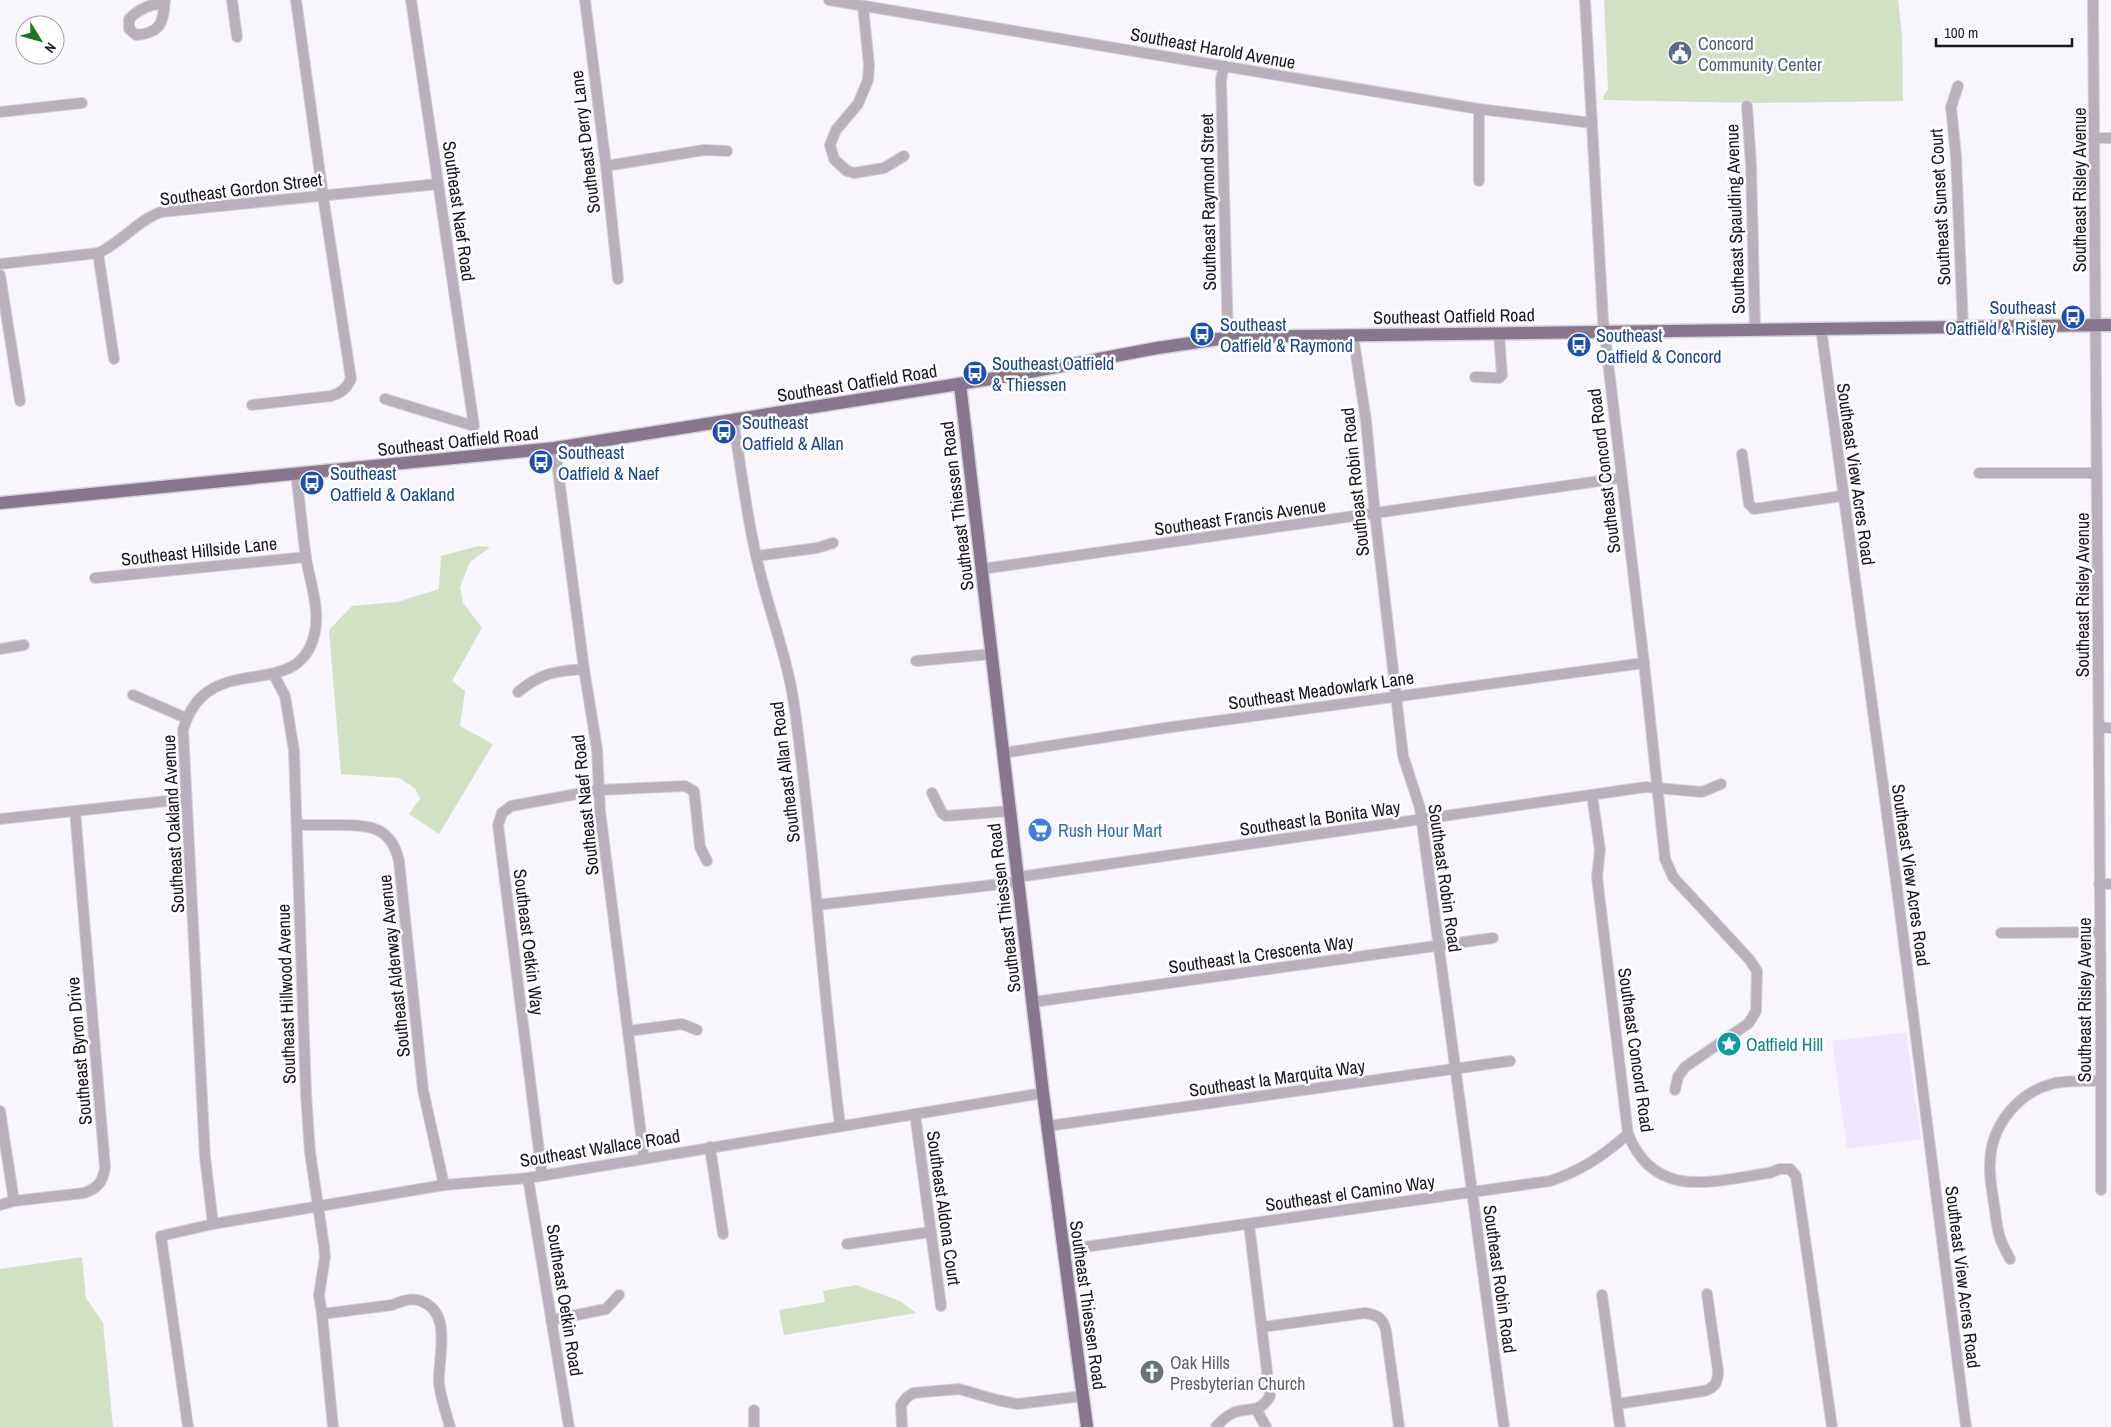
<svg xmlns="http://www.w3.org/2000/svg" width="2111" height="1427" font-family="'Archivo Narrow',sans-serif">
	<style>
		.built { fill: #f0e7fe }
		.green { fill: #d2e1c3 }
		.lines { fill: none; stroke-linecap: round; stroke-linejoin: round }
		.minor-casing { stroke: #d4d1d9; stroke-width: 12 }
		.major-casing { stroke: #d4d1d9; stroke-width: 15 }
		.minor { stroke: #bab0bd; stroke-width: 10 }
		.major { stroke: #87768c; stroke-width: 12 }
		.labels { text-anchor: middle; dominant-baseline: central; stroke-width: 5; stroke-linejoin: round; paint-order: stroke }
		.service-label { font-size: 18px; fill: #4e5e75; stroke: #fff; text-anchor: start }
		.street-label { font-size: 18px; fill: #1a1520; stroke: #fff }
		.transit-label { font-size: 18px; fill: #164399; stroke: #fff; text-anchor: start }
		.shop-label { font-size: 18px; fill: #366cbe; stroke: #fff; text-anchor: start }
		.culture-label { font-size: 18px; fill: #0d838f; stroke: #fff; text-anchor: start }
		.worship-label { font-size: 18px; fill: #5b616d; stroke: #fff; text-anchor: start }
	</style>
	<rect width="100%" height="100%" fill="#f8f5fc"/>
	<path class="built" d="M1906 1032 1921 1139 1847 1149 1832 1041Z"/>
	<g class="green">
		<path d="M1604 0H1898L1902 35 1903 101 1754 103 1603 100 1604 95 1608 89Z"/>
		<path d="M478 546 490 547 470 562 460 587 463 603 482 628 452 681 465 691 460 726 493 744 439 834 409 814 420 799 415 788 399 778 341 774 329 630 352 606 397 602 439 589 441 556Z"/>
		<path d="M82 1257 86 1298 103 1323 113 1427H0V1269Z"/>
		<path d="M856 1285 900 1301 916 1313 784 1335 779 1310 825 1302 823 1291Z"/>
	</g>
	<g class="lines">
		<defs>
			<g id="minor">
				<path d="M232 0 237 37"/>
				<path d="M585 0 606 166 618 279"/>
				<path d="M829 0 1479 109 1592 123"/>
				<path d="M1585 0 1603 320 1644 663 1665 859 1673 877 1749 959 1757 971 1756 1011 1749 1023 1685 1067 1678 1077 1675 1090"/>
				<path d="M2093 0 2101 1025V1190"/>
				<path d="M164 4C150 3 139 9 129 19V29L136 35C161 33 163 23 165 0"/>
				<path d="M863 6 869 65 868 80 858 104 836 130 830 145 834 159 847 171 854 173 884 168 904 156"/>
				<path d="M1224 66 1221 80 1228 338"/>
				<path d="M1958 86 1951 107 1956 156 1963 327"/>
				<path d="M1747 106 1751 165 1755 330"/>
				<path d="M0 112 82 103"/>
				<path d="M2095 138H2111"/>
				<path d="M606 166 704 150 727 151"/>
				<path d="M1479 181V109"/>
				<path d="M98 253 114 359"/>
				<path d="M0 264 98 253C121 243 138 220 161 212L438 184"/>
				<path d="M0 275 20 401"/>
				<path d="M1821 328 1896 881 1966 1427"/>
				<path d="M1353 335 1366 421 1375 514 1403 756 1420 808 1504 1427"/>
				<path d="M1475 377 1499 378 1502 375 1499 333"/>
				<path d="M385 399 474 426 411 0"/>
				<path d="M252 405 331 396C341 393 346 389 351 379L323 196 296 0"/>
				<path d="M733 420C742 473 748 528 762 580 773 622 788 662 794 704 814 844 822 985 840 1125"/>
				<path d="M555 448 584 669 597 749 600 811 644 1158"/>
				<path d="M1742 454 1749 504 1754 509 1842 496"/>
				<path d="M1979 473H2097"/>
				<path d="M756 556 817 548 833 543"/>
				<path d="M982 569 1621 478"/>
				<path d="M95 578 306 557"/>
				<path d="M0 649 24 645"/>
				<path d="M916 661 992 654"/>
				<path d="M274 675 285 696 294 751 306 1095 310 1152 324 1246 325 1257 319 1295 322 1314"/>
				<path d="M518 692C541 673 555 671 584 669"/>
				<path d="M133 695 186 718"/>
				<path d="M2099 727 2111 728"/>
				<path d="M1003 753 1165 728 1644 663"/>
				<path d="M932 793 942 813 946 816 1010 811"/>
				<path d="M1592 795 1600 850 1597 877 1628 1134C1655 1201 1713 1181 1769 1173L1780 1169H1790L1796 1176 1832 1427"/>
				<path d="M0 819 186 799"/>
				<path d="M297 825C312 825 326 825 340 825 371 825 391 827 399 861L423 1090 444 1185"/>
				<path d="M1018 877 1646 787 1702 792 1721 784"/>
				<path d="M2099 884H2111"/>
				<path d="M817 905 1019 882"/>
				<path d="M2001 933 2100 932"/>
				<path d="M1033 1002 1493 938"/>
				<path d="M628 1031 682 1024 697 1030"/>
				<path d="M0 1111 14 1201"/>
				<path d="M915 1114 941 1306"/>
				<path d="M1048 1126 1510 1061"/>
				<path d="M710 1147 723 1234"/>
				<path d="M542 1175 498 825 502 813 511 806 599 790 685 786 694 791 700 847 707 861"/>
				<path d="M528 1178 569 1427"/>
				<path d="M0 1205 14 1201 84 1193C98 1188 103 1182 105 1167L75 811"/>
				<path d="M213 1224 205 1157 183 730C207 646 296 705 314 636 321 612 310 582 306 558 302 530 300 502 296 475"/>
				<path d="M847 1244 930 1232"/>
				<path d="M1063 1250 1550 1181C1581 1171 1604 1155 1628 1134"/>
				<path d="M2010 1259C2006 1251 2001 1243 1999 1234 1996 1225 1996 1214 1994 1204 1992 1191 1989 1176 1990 1163 1991 1125 2018 1092 2055 1083 2070 1080 2085 1081 2101 1081"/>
				<path d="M1602 1295 1620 1427"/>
				<path d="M551 1320 606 1309 619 1295"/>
				<path d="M1263 1327 1365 1313C1378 1315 1383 1318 1386 1331L1399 1427"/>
				<path d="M1617 1404 1704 1391C1715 1388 1718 1382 1718 1371L1707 1294"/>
				<path d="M1256 1409 1266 1427"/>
				<path d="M188 1427 161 1236 213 1224 444 1185 528 1178 1043 1093"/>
				<path d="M333 1427 322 1314 392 1305C401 1301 412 1297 421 1301 453 1313 438 1356 439 1382 440 1397 446 1412 450 1427"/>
				<path d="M754 1427V1410"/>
				<path d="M902 1427 901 1405 906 1398 913 1393 959 1389 997 1400 1018 1404 1083 1396"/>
				<path d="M1216 1427C1221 1421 1228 1415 1235 1412 1251 1407 1259 1414 1270 1396L1249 1224"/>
			</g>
			<g id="major">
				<path d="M960 384 1043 1093 1087 1427"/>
				<path d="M0 503 555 448 1009 376 1157 348 1233 337 2111 325"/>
			</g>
		</defs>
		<use href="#minor" class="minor-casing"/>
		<use href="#major" class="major-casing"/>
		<use href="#minor" class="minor"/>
		<use href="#major" class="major"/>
	</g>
	<defs>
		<symbol id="civic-disc" viewBox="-11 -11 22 22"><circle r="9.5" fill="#5c6f8a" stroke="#fff"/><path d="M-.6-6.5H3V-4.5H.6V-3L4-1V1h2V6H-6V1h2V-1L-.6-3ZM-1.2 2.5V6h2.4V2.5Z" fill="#fff"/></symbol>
		<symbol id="bus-disc" viewBox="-11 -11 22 22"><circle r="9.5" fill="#1a4fb4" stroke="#fff"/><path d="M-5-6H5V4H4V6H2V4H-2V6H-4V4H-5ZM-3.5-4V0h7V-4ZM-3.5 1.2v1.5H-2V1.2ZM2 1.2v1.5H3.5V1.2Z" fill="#fff"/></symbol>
		<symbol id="supermarket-disc" viewBox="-11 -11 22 22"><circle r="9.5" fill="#3f7fe0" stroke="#fff"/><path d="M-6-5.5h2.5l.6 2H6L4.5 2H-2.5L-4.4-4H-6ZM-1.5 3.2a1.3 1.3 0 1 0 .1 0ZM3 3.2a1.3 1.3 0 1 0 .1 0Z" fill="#fff"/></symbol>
		<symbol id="sight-disc" viewBox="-11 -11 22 22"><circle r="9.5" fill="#0f9aa8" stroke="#fff"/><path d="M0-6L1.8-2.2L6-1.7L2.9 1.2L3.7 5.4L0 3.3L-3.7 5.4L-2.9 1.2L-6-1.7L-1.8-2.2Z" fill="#fff"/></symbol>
		<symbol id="church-disc" viewBox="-11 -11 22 22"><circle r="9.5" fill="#6b7280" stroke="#fff"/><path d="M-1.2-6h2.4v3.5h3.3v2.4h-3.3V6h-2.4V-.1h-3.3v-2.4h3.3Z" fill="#fff"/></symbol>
	</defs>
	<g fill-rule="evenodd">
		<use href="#civic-disc" x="1666" y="39" width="28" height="28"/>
		<use href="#bus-disc" x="2059" y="303" width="28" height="28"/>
		<use href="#bus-disc" x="1188" y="320" width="28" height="28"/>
		<use href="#bus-disc" x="1565" y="331" width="28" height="28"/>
		<use href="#bus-disc" x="961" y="359" width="28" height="28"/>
		<use href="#bus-disc" x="710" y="418" width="28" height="28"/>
		<use href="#bus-disc" x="527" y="448" width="28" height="28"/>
		<use href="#bus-disc" x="298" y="469" width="28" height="28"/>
		<use href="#supermarket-disc" x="1026" y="816" width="28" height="28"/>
		<use href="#sight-disc" x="1715" y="1030" width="28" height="28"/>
		<use href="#church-disc" x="1138" y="1358" width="28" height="28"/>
	</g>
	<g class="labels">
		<g class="service-label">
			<text x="1698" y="43">Concord<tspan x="1698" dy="21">Community Center</tspan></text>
		</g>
		<g class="street-label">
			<text transform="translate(1213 48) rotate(10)">Southeast Harold Avenue</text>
			<text transform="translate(585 142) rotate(-97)">Southeast Derry Lane</text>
			<text transform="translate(241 189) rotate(-7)">Southeast Gordon Street</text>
			<text transform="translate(2079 190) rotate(-90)">Southeast Risley Avenue</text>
			<text transform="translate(1208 202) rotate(-91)">Southeast Raymond Street</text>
			<text transform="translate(1940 207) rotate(-93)">Southeast Sunset Court</text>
			<text transform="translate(459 211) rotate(82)">Southeast Naef Road</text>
			<text transform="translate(1735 219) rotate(-92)">Southeast Spaulding Avenue</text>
			<text transform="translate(1454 316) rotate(-1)">Southeast Oatfield Road</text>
			<text transform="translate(857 383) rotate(-9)">Southeast Oatfield Road</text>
			<text transform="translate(458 441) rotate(-6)">Southeast Oatfield Road</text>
			<text transform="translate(1604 471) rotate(-97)">Southeast Concord Road</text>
			<text transform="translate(1856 474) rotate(82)">Southeast View Acres Road</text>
			<text transform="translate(1355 482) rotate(-96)">Southeast Robin Road</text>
			<text transform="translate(957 506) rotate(-97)">Southeast Thiessen Road</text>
			<text transform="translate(1240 517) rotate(-8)">Southeast Francis Avenue</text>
			<text transform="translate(199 551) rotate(-6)">Southeast Hillside Lane</text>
			<text transform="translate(2082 595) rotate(-90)">Southeast Risley Avenue</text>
			<text transform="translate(1321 690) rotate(-8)">Southeast Meadowlark Lane</text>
			<text transform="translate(785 772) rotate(-97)">Southeast Allan Road</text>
			<text transform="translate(585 805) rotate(-96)">Southeast Naef Road</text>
			<text transform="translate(1320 818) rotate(-8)">Southeast la Bonita Way</text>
			<text transform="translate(173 824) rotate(-93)">Southeast Oakland Avenue</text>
			<text transform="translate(1911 875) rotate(82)">Southeast View Acres Road</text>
			<text transform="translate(1445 878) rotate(82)">Southeast Robin Road</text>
			<text transform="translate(1004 908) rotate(-97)">Southeast Thiessen Road</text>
			<text transform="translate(529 942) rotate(83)">Southeast Oetkin Way</text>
			<text transform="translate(1261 954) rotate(-8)">Southeast la Crescenta Way</text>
			<text transform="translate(394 966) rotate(-96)">Southeast Alderway Avenue</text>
			<text transform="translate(286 994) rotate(-92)">Southeast Hillwood Avenue</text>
			<text transform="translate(2084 1000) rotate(-90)">Southeast Risley Avenue</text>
			<text transform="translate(1636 1050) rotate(82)">Southeast Concord Road</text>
			<text transform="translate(79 1051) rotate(-95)">Southeast Byron Drive</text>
			<text transform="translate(1277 1078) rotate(-8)">Southeast la Marquita Way</text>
			<text transform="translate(600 1148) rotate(-9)">Southeast Wallace Road</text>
			<text transform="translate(1350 1193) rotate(-8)">Southeast el Camino Way</text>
			<text transform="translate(944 1208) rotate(82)">Southeast Aldona Court</text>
			<text transform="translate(1963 1277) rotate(83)">Southeast View Acres Road</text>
			<text transform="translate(1500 1279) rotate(82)">Southeast Robin Road</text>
			<text transform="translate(565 1300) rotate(81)">Southeast Oetkin Road</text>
			<text transform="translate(1088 1305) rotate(82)">Southeast Thiessen Road</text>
		</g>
		<g class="transit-label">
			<text x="2056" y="307" text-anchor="end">Southeast<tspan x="2056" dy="21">Oatfield &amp; Risley</tspan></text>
			<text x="1220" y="324">Southeast<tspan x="1220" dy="21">Oatfield &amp; Raymond</tspan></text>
			<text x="1596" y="335">Southeast<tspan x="1596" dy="21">Oatfield &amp; Concord</tspan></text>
			<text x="992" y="363">Southeast Oatfield<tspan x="992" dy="21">&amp; Thiessen</tspan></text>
			<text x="742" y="422">Southeast<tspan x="742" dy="21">Oatfield &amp; Allan</tspan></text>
			<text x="558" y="452">Southeast<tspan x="558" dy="21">Oatfield &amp; Naef</tspan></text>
			<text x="330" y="473">Southeast<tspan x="330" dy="21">Oatfield &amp; Oakland</tspan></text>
		</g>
		<g class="shop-label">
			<text x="1058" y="830">Rush Hour Mart</text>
		</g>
		<g class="culture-label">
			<text x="1746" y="1044">Oatfield Hill</text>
		</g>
		<g class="worship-label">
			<text x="1170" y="1362">Oak Hills<tspan x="1170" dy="21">Presbyterian Church</tspan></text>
		</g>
	</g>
	<g transform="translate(40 40) rotate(127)"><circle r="24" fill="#ffffff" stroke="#a3a1a6"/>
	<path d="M0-4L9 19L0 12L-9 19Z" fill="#1a7524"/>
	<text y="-8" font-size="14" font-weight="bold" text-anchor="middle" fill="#1a1520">N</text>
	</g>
	<path d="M1936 38v8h136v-8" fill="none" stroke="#1a1520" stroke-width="2.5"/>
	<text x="1944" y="38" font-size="15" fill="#1a1520" stroke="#ffffff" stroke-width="4" paint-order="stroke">100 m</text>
</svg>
